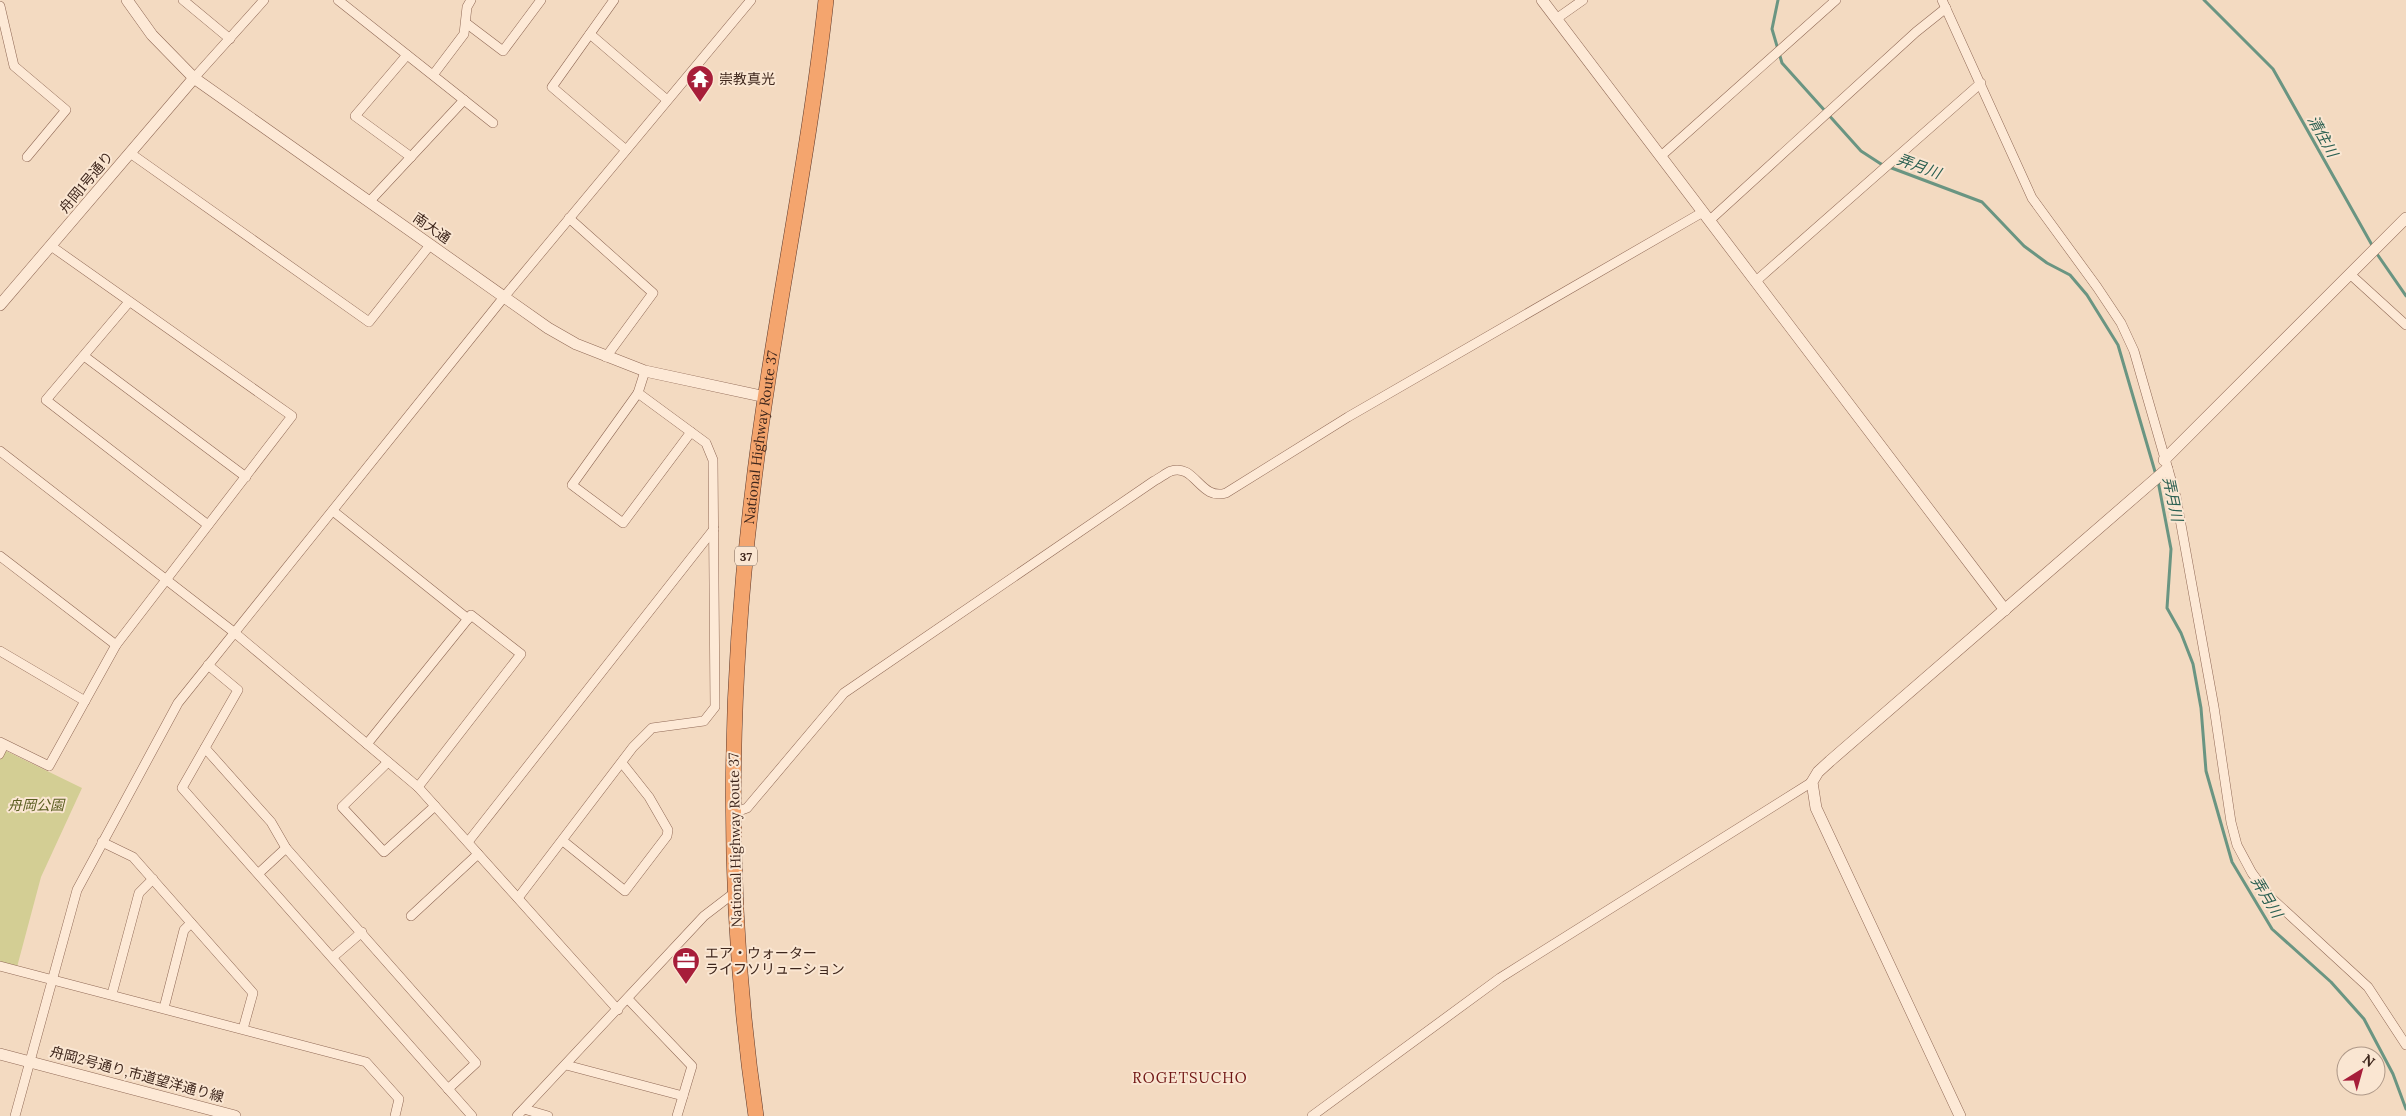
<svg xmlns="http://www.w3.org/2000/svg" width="2406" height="1116" font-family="Lora,'Noto Sans JP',serif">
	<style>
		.green { fill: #d3ce94 }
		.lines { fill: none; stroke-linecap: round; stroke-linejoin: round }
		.stream { stroke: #6a9582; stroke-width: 3 }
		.pedestrian-casing { stroke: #906956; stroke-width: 8 }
		.minor-casing { stroke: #906956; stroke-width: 10 }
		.tertiary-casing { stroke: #906956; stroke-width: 12 }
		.trunk-casing { stroke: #5d382b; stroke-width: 16 }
		.pedestrian { stroke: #fde9d6; stroke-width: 7 }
		.minor { stroke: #fde9d6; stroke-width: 9 }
		.tertiary { stroke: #fde9d6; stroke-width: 11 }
		.trunk { stroke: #f4a56e; stroke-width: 15 }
		.labels { text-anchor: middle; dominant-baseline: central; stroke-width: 4; stroke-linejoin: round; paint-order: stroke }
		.shield { fill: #fae6d2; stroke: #766053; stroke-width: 1 }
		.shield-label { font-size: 12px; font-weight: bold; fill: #3e261c }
		.poi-label { font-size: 14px; fill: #3e261c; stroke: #fae6d2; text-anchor: start }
		.street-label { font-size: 14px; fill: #3e261c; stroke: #fae6d2 }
		.park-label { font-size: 14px; font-style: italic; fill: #595d20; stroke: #fae6d2 }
		.water-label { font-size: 15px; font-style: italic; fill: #2a5f51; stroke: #fae6d2 }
		.neighbourhood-label { font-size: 15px; letter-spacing: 1px; fill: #701716; stroke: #fae6d2 }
	</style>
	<rect width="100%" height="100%" fill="#f3dac1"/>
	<path class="green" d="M0 748 82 788 41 877 17 967 0 962Z"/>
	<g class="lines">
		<g class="stream">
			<path d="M1778 0 1772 29 1782 63 1861 151 1881 164 1982 202 2024 246 2047 263 2070 275 2087 295 2118 345 2156 475"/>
			<path d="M2204 0 2273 69 2377 254 2406 296"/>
			<path d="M2158 481 2171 549 2167 608 2181 633 2193 664 2201 708 2206 771 2232 862 2272 929 2331 982 2364 1019 2393 1074 2406 1109"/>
		</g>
		<defs>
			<path id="pedestrian" d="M0 755 5 745"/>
			<g id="minor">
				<path d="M183 0 230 39"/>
				<path d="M338 0 464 100 369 202"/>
				<path d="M614 0 552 87 626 150"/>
				<path d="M1942 0 2032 198 2097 287 2121 323 2134 351 2176 497 2214 707 2231 822 2237 845 2252 873 2269 896 2368 987 2406 1045"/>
				<path d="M0 6 14 66 66 110 27 157"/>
				<path d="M1556 19 1583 0"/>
				<path d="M466 23 503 51 541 0"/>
				<path d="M590 34 667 100"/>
				<path d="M407 55 355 116 411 157"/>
				<path d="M433 75 464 34 467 7 471 0"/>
				<path d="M194 78 264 0"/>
				<path d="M464 100 493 123"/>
				<path d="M130 153 369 322 430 245"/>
				<path d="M1661 156 1836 0"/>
				<path d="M569 218 653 293 606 357"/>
				<path d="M1710 220 1916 32 1946 8"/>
				<path d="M2351 275 2406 325"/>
				<path d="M1756 281 1981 83"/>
				<path d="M129 302 46 400 208 525"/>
				<path d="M84 356 246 477"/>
				<path d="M638 393 572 485 623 523 691 432"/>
				<path d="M0 451 235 633 418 787 618 1010"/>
				<path d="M333 511 468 619"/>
				<path d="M0 556 116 645"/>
				<path d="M0 651 85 701"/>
				<path d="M208 665 238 690 182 788 472 1116"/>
				<path d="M0 742 49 766 116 645 292 416 51 246"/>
				<path d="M367 744 471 615 521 654 418 787"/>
				<path d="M205 748 271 822 286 848 476 1063 448 1089"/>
				<path d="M388 762 342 807 384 852 435 806"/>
				<path d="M733 813 747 808 844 693 1154 481C1160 478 1166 473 1171 471 1195 463 1200 501 1226 493L1348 417 1703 212"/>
				<path d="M563 841 625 891 667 836 668 830 649 797 622 763"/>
				<path d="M102 842 133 857 253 993 243 1029"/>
				<path d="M468 842 714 529"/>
				<path d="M259 873 286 848"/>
				<path d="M518 898 633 747 652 728 704 721 715 707 713 460 706 443 638 393 645 371"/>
				<path d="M411 916 478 854"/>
				<path d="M333 957 362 932"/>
				<path d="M0 966 366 1062 399 1099 395 1116"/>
				<path d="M112 994 139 893 153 879"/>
				<path d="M628 999 692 1066 677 1116"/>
				<path d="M164 1008 184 930 191 923"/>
				<path d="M566 1065 683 1096"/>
				<path d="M524 1109 548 1116"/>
				<path d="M15 1116 77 890 178 703 504 297 751 0"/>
				<path d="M517 1116 704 916 734 893"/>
				<path d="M1312 1116 1500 978 1812 782"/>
			</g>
			<g id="tertiary">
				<path d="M127 0 152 35 194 78 548 328 576 344 645 371 766 397"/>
				<path d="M1542 0 2005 610"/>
				<path d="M0 305 194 78"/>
				<path d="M2164 460 2406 218"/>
				<path d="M0 1054 235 1116"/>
				<path d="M1960 1116 1816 808 1812 782 1818 772 1830 761 2167 469"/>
			</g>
			<g id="trunk">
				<path id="s1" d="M756 1116C726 911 727 703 752 497 771 331 808 166 826 0"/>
			</g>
		</defs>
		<use href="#pedestrian" class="pedestrian-casing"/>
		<use href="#minor" class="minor-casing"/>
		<use href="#tertiary" class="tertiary-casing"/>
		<use href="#trunk" class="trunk-casing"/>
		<use href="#pedestrian" class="pedestrian"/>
		<use href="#minor" class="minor"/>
		<use href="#tertiary" class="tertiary"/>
		<use href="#trunk" class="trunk"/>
	</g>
	<defs>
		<symbol id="temple-pin" viewBox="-11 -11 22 30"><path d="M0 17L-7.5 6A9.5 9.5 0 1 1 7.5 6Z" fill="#a71e3a" stroke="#fae6d2"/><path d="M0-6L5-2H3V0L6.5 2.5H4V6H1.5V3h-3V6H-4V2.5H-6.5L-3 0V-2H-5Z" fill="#fff"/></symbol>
		<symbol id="office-pin" viewBox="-11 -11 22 30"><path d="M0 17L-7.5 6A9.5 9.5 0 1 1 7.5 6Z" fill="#a71e3a" stroke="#fae6d2"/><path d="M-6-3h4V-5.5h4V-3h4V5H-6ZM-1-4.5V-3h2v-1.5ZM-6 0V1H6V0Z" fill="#fff"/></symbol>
	</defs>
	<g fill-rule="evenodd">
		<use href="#temple-pin" x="684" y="63" width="32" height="43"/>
		<use href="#office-pin" x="670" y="945" width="32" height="43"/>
	</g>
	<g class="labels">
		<rect class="shield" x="735" y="546.5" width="22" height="19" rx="4"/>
		<g class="shield-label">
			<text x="746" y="556">37</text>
		</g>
		<g class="poi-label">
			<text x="719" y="79">崇教真光</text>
			<text x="705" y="953">エア・ウォーター<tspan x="705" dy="16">ライフソリューション</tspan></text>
		</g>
		<g class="street-label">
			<text transform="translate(86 182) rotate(-50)">舟岡1号通り</text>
			<text transform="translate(432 228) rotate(35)">南大通</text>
			<text stroke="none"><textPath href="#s1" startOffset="681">National Highway Route 37</textPath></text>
			<text transform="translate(735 840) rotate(-91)">National Highway Route 37</text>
			<text transform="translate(137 1074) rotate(15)">舟岡2号通り,市道望洋通り線</text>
		</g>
		<g class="park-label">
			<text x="36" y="805">舟岡公園</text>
		</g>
		<g class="water-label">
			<text transform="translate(2323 136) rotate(61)">清住川</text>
			<text transform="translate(1919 166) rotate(20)">弄月川</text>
			<text transform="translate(2173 499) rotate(78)">弄月川</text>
			<text transform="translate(2267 897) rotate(59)">弄月川</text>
		</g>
		<g class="neighbourhood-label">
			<text x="1190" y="1077">ROGETSUCHO</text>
		</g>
	</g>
	<g transform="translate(2361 1071) rotate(37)"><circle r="24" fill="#fae6d2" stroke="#af9989"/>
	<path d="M0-4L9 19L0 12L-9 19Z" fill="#a71e3a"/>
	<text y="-8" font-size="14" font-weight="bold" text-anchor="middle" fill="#3e261c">N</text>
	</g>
</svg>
